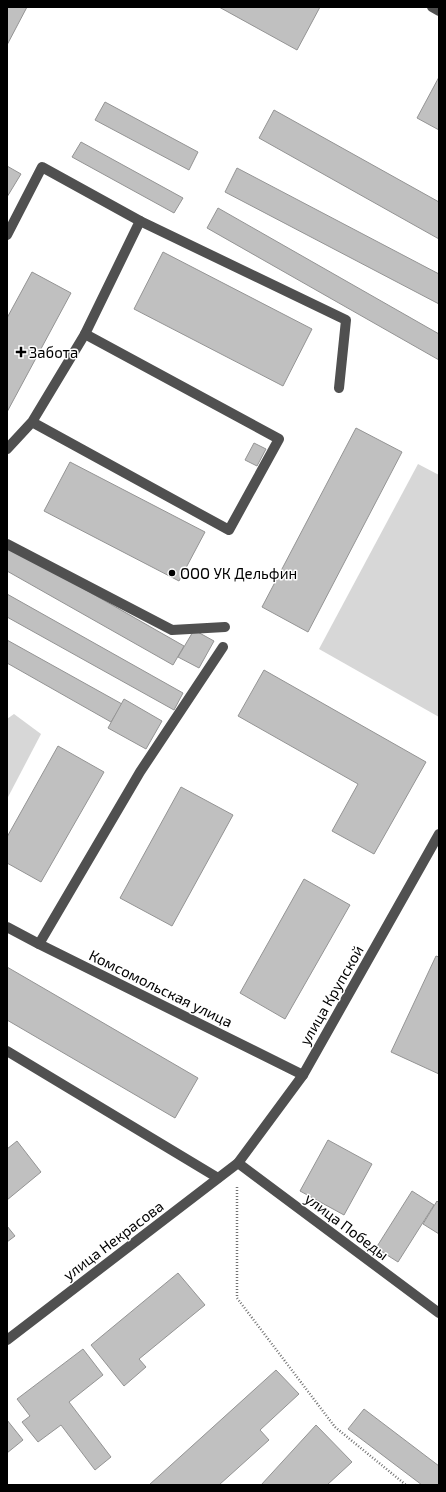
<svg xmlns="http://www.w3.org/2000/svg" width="446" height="1492" font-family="'Exo 2',sans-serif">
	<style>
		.green { fill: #d7d7d7 }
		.building { fill: #c0c0c0; stroke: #949494 }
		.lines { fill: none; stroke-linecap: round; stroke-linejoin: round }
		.path { stroke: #727272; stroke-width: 2.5; stroke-dasharray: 1 2; stroke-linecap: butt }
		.minor { stroke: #505050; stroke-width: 10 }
		.poi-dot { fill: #000; stroke: #fff; stroke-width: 1.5 }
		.labels { text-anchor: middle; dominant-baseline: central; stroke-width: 3; stroke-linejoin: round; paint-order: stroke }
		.poi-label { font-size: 15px; fill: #000; stroke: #fff; text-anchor: start }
		.street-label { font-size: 15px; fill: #000; stroke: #fff }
	</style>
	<rect width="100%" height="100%" fill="#fff"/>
	<g class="green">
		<path d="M418 464 439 475V717L319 649Z"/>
		<path d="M14 714 41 734 7 799V719Z"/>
	</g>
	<g class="building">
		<path d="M7 7H27L7 45Z"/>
		<path d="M219 7H320L297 50Z"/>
		<path d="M439 77V130L417 118Z"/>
		<path d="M105 102 198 152 189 170 95 120Z"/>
		<path d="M274 110 439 202V239L259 138Z"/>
		<path d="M81 142 183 198 174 213 72 157Z"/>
		<path d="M7 166 21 174 7 197Z"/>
		<path d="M237 168 439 274V304L225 192Z"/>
		<path d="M218 208 439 334V360L207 228Z"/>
		<path d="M163 252 312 329 283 386 134 309Z"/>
		<path d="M32 272 71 293 7 412V318Z"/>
		<path d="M356 428 402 452 308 632 262 607Z"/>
		<path d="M254 443 266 449 257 466 245 460Z"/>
		<path d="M70 462 205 532 179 581 44 511Z"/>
		<path d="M7 545 184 646 173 665 7 571Z"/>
		<path d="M7 594 183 693 174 710 7 617Z"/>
		<path d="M194 630 214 641 199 668 178 657Z"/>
		<path d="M7 640 122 704 111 722 7 663Z"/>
		<path d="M264 670 426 762 374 854 332 831 358 784 238 716Z"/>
		<path d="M124 699 162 721 146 749 108 728Z"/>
		<path d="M58 746 104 772 41 882 7 863V837Z"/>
		<path d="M181 787 233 815 172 926 120 898Z"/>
		<path d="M304 879 350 905 285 1019 240 993Z"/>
		<path d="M436 956 439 957V1074L391 1052Z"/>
		<path d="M7 967 198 1078 175 1118 7 1020Z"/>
		<path d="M328 1140 372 1164 344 1215 300 1191Z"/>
		<path d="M17 1141 41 1172 7 1200V1149Z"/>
		<path d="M412 1191 434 1205 398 1262 376 1248Z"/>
		<path d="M437 1201 439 1203V1234L423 1224Z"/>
		<path d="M7 1226 15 1236 7 1242Z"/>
		<path d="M178 1273 205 1305 139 1359 146 1367 124 1386 91 1345Z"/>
		<path d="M83 1349 103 1375 69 1402 111 1457 95 1470 61 1425 38 1442 22 1422 30 1416 17 1399Z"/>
		<path d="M276 1370 299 1394 260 1430 269 1440 219 1485H149Z"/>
		<path d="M364 1409 439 1466V1485H422L348 1429Z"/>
		<path d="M7 1420 23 1440 7 1453Z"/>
		<path d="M316 1425 352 1462 327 1485H261Z"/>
	</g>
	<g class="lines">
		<path class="path" d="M237 1187V1298L335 1427 406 1485"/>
		<g class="minor">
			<path d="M432 7 439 11"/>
			<path d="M140 221 346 320 339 388"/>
			<path d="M7 235 42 167 140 221 85 334"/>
			<path d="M7 449 32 422 85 334 279 439 229 530 32 422"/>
			<path d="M7 544 172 630 225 627"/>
			<path d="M7 927 39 944 303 1075"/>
			<path d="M39 944 140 772 223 647"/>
			<path d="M7 1051 218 1178"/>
			<path d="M238 1163 439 1313"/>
			<path d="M7 1340 238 1163 303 1075 439 834"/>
		</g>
	</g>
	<g class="poi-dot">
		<path d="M19 346h4v4h4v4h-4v4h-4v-4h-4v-4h4z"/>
		<circle cx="172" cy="573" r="4"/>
	</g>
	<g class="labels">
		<g class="poi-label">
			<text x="29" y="352">Забота</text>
			<text x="180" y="573">ООО УК Дельфин</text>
		</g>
		<g class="street-label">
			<text transform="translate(161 988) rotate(26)">Комсомольская улица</text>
			<text transform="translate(331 995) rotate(-60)">улица Крупской</text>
			<text transform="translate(347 1226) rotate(37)">улица Победы</text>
			<text transform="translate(113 1240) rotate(-37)">улица Некрасова</text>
		</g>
	</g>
	<rect width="446" height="1492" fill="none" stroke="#000000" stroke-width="16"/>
</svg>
